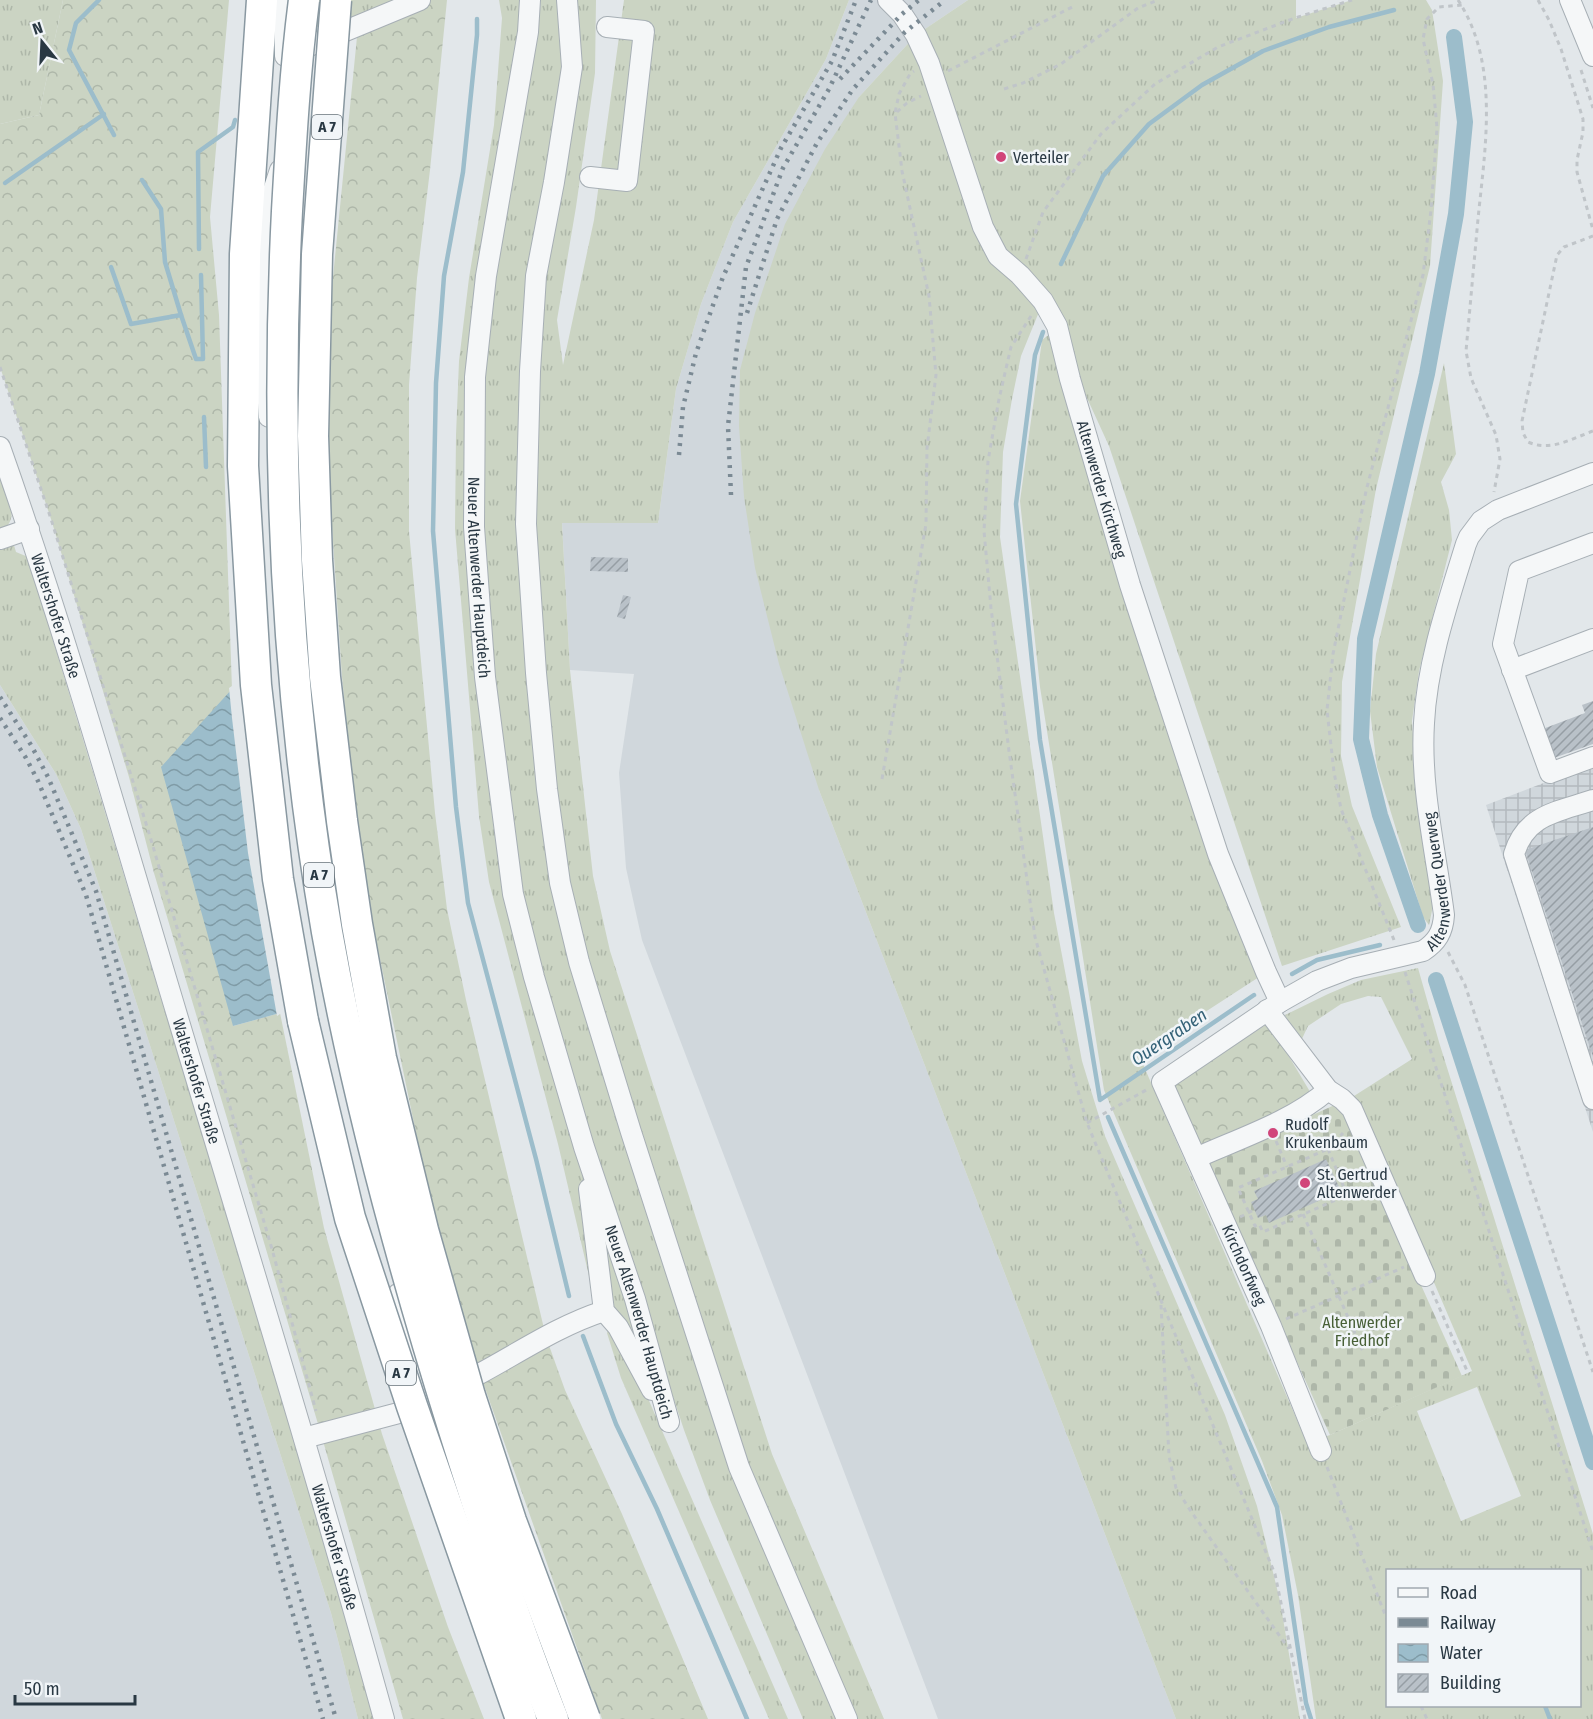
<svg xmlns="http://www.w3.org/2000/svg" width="1593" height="1719" font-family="'Fira Sans Condensed',sans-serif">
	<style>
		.built { fill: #d0d7dc }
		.industrial { fill: url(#industrial-grid) }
		.grass { fill: url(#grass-tufts); fill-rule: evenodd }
		.forest { fill: url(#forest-crowns) }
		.cemetery { fill: url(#cemetery-stones) }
		.water { fill: url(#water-waves) }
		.pier { fill: #e2e7ea }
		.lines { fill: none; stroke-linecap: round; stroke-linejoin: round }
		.stream { stroke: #9cbdcb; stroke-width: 4.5 }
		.canal { stroke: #9cbdcb; stroke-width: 16 }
		.building { fill: url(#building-hatch) }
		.minor-casing { stroke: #a7afb5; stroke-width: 22 }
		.highway-casing { stroke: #8998a1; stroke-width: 33 }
		.path { stroke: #c0c5c9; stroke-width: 3; stroke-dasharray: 4.5 4.5; stroke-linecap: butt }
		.minor { stroke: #f5f7f8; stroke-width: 20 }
		.highway { stroke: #fff; stroke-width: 30 }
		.rail { stroke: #7b8a94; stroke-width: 4.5; stroke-dasharray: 3 6; stroke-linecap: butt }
		.highway-bridge-casing { stroke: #8998a1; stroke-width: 33; stroke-linecap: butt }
		.highway-bridge { stroke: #fff; stroke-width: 30 }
		.poi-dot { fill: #d1457a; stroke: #f1f5f8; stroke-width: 2 }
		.labels { text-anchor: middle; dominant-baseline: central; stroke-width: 5; stroke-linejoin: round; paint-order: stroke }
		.shield { fill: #f1f5f8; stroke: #657179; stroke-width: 1.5 }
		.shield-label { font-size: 15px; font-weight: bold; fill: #293843 }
		.poi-label { font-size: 16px; fill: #293843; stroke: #f1f5f8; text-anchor: start }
		.street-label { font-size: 16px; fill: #293843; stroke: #f1f5f8 }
		.park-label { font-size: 16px; fill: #475f36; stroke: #f1f5f8 }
		.water-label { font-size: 18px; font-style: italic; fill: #336177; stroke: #f1f5f8 }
	</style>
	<defs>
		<pattern id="industrial-grid" width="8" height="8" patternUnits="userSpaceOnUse" patternTransform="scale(1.5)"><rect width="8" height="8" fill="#d0d7dc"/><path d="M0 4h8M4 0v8" fill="none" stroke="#b3b9be"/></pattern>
		<pattern id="grass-tufts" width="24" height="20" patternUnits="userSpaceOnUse" patternTransform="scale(1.5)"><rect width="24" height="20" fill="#cbd4c3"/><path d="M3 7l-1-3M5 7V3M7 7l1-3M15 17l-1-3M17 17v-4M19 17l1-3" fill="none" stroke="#aeb7a9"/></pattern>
		<pattern id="forest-crowns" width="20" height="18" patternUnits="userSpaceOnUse" patternTransform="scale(1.5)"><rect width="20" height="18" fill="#cbd4c3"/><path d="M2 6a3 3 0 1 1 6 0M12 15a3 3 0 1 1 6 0" fill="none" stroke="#aeb7a9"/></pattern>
		<pattern id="cemetery-stones" width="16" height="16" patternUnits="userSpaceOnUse" patternTransform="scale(1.5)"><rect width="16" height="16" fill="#cbd4c3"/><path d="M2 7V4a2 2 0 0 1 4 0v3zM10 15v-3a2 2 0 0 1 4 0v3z" fill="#aeb7a9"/></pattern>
		<pattern id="water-waves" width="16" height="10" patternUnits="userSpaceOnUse" patternTransform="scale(1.5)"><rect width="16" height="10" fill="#9cbdcb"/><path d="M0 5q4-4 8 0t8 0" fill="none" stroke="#7f9ba6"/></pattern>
		<pattern id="building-hatch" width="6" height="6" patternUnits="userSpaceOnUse" patternTransform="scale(1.5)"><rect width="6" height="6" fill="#b9c1c8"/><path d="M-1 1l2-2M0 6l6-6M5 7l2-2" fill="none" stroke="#969ea4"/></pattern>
	</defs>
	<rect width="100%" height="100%" fill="#e2e7ea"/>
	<g class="built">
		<path d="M849 0H968L916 35 859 97 819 790 1176 1719H938L642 940 626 868 619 773 634 674 570 670 562 522 658 523 676 389 701 304 733 222 826 59Z"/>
		<path d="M0 685 56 774 81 829 331 1613 358 1719H0Z"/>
	</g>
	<path class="industrial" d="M1593 764V1132L1486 805Z"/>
	<g class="grass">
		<path d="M0 0H63L39 115 0 124Z"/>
		<path d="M290 0H404L361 19 295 31Z"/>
		<path d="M499 0H524L485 248 472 588 490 792 503 873 562 1091 573 1146 583 1174 588 1206 592 1280 589 1276 558 1144 489 882 479 816 455 529 456 435 459 361 469 278 494 125 502 18Z"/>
		<path d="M541 0H562L567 67 523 409 555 873 719 1419 844 1719H803L710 1500 684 1430 646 1315 530 935 512 849 499 747 482 517 484 406 488 330 501 239 538 31Z"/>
		<path d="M569 0H596L595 73 576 207 557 320 563 365 594 220 624 0H849L826 59 733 222 701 304 676 389 658 523H562L570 670 593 876 610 951 772 1454 884 1719H847L739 1467 579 962 536 673 530 371 554 182Z"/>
		<path d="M968 0H1296V18L1352 0H1426L1432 10 1443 81 1430 266 1376 489 1342 682 1341 756 1352 806 1401 927 1282 966 1109 446 1043 302 1021 356 1012 399 1003 452 1000 537 1054 913 1082 1061 1105 1136 1225 1415 1257 1506 1280 1601 1300 1719H1176L819 790 779 664 755 568 744 497 739 426 740 370 755 313 785 224 825 149 859 97 916 35Z"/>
		<path d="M1051 333 1259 977 1139 1055 1307 1443 1330 1435 1472 1371 1354 1096 1412 1059 1381 997 1368 996 1341 1004 1308 1026 1300 1043 1285 1015 1328 994 1361 980 1418 968 1439 1042 1593 1534V1719H1316L1298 1595 1282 1515 1262 1461 1104 1090 1040 687 1020 501 1042 340ZM1477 1387 1521 1496 1461 1521 1417 1411ZM1388 1570H1580V1706H1388Z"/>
		<path d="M1444 363 1456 454 1441 482 1449 510 1452 540 1419 671 1412 721 1415 763 1434 901 1429 925 1423 917 1377 767 1370 711 1376 654Z"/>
		<path d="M0 477C5 491 18 511 8 525L16 552 28 557 163 1005 212 1158 376 1719H358L331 1613 81 829 56 774 0 685Z"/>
		<path d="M598 1217 651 1374 614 1311 610 1299Z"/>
		<path d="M610 1326 643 1387 788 1719H769L621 1378 607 1333Z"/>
	</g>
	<g class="forest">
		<path d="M63 0H229L210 217 219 315 232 689 233 1026 280 1013 324 1228 382 1434 448 1627 484 1719H403L321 1434 154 873 129 777 51 519 0 367V124L39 115Z"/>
		<path d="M420 0H447L430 170 417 278 409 385V531L435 813 447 909 466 1000 546 1337 565 1390 622 1514 708 1719H602L480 1374 429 1196 373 925 357 829 342 677 327 450 330 307 358 27Z"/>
		<path d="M1269 1023 1309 1090 1316 1113 1207 1163 1171 1084Z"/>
	</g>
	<path class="cemetery" d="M1339 1103 1462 1376 1330 1435 1207 1163Z"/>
	<path class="water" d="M232 689 252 851 280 1013 233 1026 161 767Z"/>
	<path class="pier" d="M232 686 235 689 270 948 283 1012 277 1016 248 853 232 718 229 688Z"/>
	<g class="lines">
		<g class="stream">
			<path d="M99 0 76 23 69 50 114 135"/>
			<path d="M477 19V35L463 172 444 276 436 383 433 531 456 807 468 903 536 1159 569 1296"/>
			<path d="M142 180 161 209 165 262 181 315"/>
			<path d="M5 183 104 114"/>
			<path d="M199 249 198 152 233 127 235 120"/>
			<path d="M1061 264 1103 176 1149 124 1202 85 1263 51 1329 27 1394 10"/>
			<path d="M111 267 131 324 181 315 196 359H203L201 275"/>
			<path d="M1043 332 1035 355 1016 504 1040 740 1100 1100 1254 995"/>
			<path d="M204 417 206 467"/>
			<path d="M1292 974 1317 960 1380 945"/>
			<path d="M1108 1117 1277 1507 1306 1703 1311 1719"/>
			<path d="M583 1336 616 1424 657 1509 747 1719"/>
			<path d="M1545 1706 1550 1719"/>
		</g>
		<g class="canal">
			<path d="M1418 925 1380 815 1361 739 1365 639 1427 374 1456 214 1465 122 1454 37"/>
			<path d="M1436 980 1593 1462"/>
		</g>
	</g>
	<g class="building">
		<path d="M1006 151 1008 160 997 163 994 155Z"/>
		<path d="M591 557 628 558V572L590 571Z"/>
		<path d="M623 595 631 597 625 619 617 617Z"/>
		<path d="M1593 701V744L1551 759 1540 730 1585 713 1582 705Z"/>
		<path d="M1593 827V1057L1525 850Z"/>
		<path d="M1326 1159 1341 1191 1269 1223 1266 1215 1258 1218 1251 1202 1258 1199 1254 1191Z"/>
	</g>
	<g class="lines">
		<defs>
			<g id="minor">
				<path d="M286 0 284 21 285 56 420 0"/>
				<path id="s1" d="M530 0 528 32 486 276 475 377 474 527 485 677 513 894 534 977 584 1147 635 1299 669 1422"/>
				<path d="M567 0 572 67 554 182 536 276 530 371 526 524 536 673 547 789 560 883 579 962 631 1132 739 1467 847 1719"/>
				<path id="s2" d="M888 0 902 14 916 35 929 63 983 227 998 256 1020 275 1043 301 1057 326 1070 379 1130 585 1218 854 1266 972 1280 1002"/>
				<path d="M1570 0 1593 56"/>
				<path d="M590 177 627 181 644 31 607 27"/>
				<path d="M269 417 266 374V212L280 170"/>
				<path id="s3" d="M0 447C66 634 120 825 177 1015 247 1249 319 1483 384 1719"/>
				<path d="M0 539 29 529"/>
				<path d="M1593 543 1519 571 1503 644 1550 773 1593 757"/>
				<path d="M1512 670 1593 639"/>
				<path d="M1593 800C1558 812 1526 814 1514 854L1593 1099"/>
				<path d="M1267 1010 1328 1090 1342 1099 1352 1109 1425 1276"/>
				<path d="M1196 1158C1240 1138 1291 1122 1328 1090"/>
				<path d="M589 1189 604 1311 618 1327 652 1390"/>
				<path d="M398 1294 426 1401 463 1503"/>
				<path d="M456 1386C506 1362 551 1328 604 1311"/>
				<path d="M304 1438 410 1410 422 1403"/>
				<path id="s4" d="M1321 1451 1271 1326 1162 1082 1280 1002 1317 981 1351 968 1423 951C1437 942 1443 932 1444 915 1436 852 1420 788 1424 723 1427 663 1448 602 1466 544L1469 537 1481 521 1498 510 1593 473"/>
			</g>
			<path id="highway" d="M262 0 245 254 243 466 256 685 278 879 303 1021"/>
		</defs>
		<use href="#minor" class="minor-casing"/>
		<use href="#highway" class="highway-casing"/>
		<g class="path">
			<path d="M1458 0C1500 64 1485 148 1478 219 1474 263 1470 307 1466 351L1471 378 1496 435 1500 459 1494 492"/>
			<path d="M1538 0 1549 20 1561 49 1583 119V132L1577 160V172L1593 230"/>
			<path d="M1581 70 1593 108"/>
			<path d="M948 71 1076 5"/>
			<path d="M1004 89 1023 83 1061 64 1138 8 1158 0"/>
			<path d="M897 112 907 103 921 96"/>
			<path d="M1593 236 1564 247 1557 255 1522 421 1523 433 1528 442C1550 452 1571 439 1593 431"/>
			<path d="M1026 259 1043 212 1101 134 1155 84 1218 47 1295 18 1352 0"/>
			<path d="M1031 316 1011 347 999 399 988 461 984 531 991 608 1009 751 1035 937 1087 1123 1275 1574 1305 1719"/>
			<path d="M0 367 51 519 149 833 272 1249 316 1411"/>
			<path d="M882 779 926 524 927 448 936 375 929 296 902 171 895 113 899 94 910 74 914 71"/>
			<path d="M1394 940 1341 809 1334 772 1327 710 1333 654 1366 491 1423 275 1431 210 1437 128 1433 84 1423 39 1427 19 1439 7 1462 5"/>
			<path d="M1448 952 1465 985 1593 1372"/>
			<path d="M1405 972 1593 1552"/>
			<path d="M1087 1123 1148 1089"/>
			<path d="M1276 1141 1287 1167"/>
			<path d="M1328 1149 1347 1195 1263 1232 1259 1224 1255 1226 1238 1188Z"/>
			<path d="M1328 1149 1343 1133"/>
			<path d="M1303 1214 1364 1354"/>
			<path d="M1240 1217 1254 1210"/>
			<path d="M1432 1291 1468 1373"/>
			<path d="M1161 1305 1169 1456 1176 1488 1190 1510 1289 1649"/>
			<path d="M1286 1319 1404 1267"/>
			<path d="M1327 1467 1388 1622"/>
			<path d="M1421 1706 1427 1719"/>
		</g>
		<use href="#minor" class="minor"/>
		<use href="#highway" class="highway"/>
		<g class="rail">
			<path d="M840 79 902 14 919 0"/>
			<path d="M747 313 777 219 817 143 853 89 905 32 945 0"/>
			<path d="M679 455 683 407 696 353 723 277 781 148 832 61 856 0"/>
			<path d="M731 495 728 426 746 267 783 168 829 89 871 0"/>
			<path d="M0 697 31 745 48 777 96 891 336 1719"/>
			<path d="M0 718 26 758 38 781 86 895 323 1719"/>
		</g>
		<defs>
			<g id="highway-bridge">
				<path d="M304 0C295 70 291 141 287 211 275 451 286 694 327 932 357 1100 402 1264 453 1427 484 1525 515 1623 553 1719"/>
				<path d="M336 0 317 254 313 436 317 560 325 677 342 821 357 924 381 1058 423 1230 470 1396 511 1521 585 1719"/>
				<path d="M303 1021 350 1218 412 1406 521 1719"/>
			</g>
		</defs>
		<use href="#highway-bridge" class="highway-bridge-casing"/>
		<use href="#highway-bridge" class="highway-bridge"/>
	</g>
	<g class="poi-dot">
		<circle cx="1001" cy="157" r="6"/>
		<circle cx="1273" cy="1133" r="6"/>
		<circle cx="1305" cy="1183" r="6"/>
	</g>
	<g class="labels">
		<g class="shield">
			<rect x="312" y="115" width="30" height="24" rx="4.5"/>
			<rect x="304" y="863" width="30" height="24" rx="4.5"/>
			<rect x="386" y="1361" width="30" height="24" rx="4.5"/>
		</g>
		<g class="shield-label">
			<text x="327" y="127">A 7</text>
			<text x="319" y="875">A 7</text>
			<text x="401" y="1373">A 7</text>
		</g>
		<g class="poi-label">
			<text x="1013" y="157">Verteiler</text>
			<text x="1285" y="1124">Rudolf<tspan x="1285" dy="18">Krukenbaum</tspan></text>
			<text x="1317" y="1174">St. Gertrud<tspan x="1317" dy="18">Altenwerder</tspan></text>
		</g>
		<g class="street-label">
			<text stroke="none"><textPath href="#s2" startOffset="543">Altenwerder Kirchweg</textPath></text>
			<text stroke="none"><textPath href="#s1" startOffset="582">Neuer Altenwerder Hauptdeich</textPath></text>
			<text stroke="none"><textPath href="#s3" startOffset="178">Waltershofer Straße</textPath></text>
			<text stroke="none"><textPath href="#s4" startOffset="774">Altenwerder Querweg</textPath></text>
			<text stroke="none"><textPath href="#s3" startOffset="664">Waltershofer Straße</textPath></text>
			<text transform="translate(1244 1265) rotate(66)">Kirchdorfweg</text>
			<text stroke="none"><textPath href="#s1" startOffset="1347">Neuer Altenwerder Hauptdeich</textPath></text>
			<text stroke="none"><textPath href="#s3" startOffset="1150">Waltershofer Straße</textPath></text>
		</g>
		<g class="park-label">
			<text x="1362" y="1322">Altenwerder<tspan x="1362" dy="18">Friedhof</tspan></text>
		</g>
		<g class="water-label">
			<text transform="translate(1169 1037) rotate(-34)">Quergraben</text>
		</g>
	</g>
	<rect x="1386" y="1569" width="195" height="138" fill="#f1f5f8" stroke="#a1a9b0" stroke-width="1.5"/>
	<rect x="1398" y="1588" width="30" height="9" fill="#f5f7f8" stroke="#a1a9b0" stroke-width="1.5"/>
	<text x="1440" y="1599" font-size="18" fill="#293843">Road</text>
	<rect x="1398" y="1618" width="30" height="9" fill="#7b8a94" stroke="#a1a9b0" stroke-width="1.5"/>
	<text x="1440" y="1629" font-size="18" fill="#293843">Railway</text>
	<rect x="1398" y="1644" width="30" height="18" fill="url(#water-waves)" stroke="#a1a9b0" stroke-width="1.5"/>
	<text x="1440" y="1659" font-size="18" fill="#293843">Water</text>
	<rect x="1398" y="1674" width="30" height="18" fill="url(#building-hatch)" stroke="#a1a9b0" stroke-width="1.5"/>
	<text x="1440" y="1689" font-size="18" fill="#293843">Building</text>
	<g transform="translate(42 42) rotate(342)" stroke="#f1f5f8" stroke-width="4.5" paint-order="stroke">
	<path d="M0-4.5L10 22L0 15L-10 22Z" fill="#293843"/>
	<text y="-9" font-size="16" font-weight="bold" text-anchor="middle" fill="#293843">N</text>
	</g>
	<path d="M15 1695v9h120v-9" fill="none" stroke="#293843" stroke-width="3"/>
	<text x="24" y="1695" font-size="18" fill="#293843" stroke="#f1f5f8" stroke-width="4.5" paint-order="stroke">50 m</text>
</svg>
